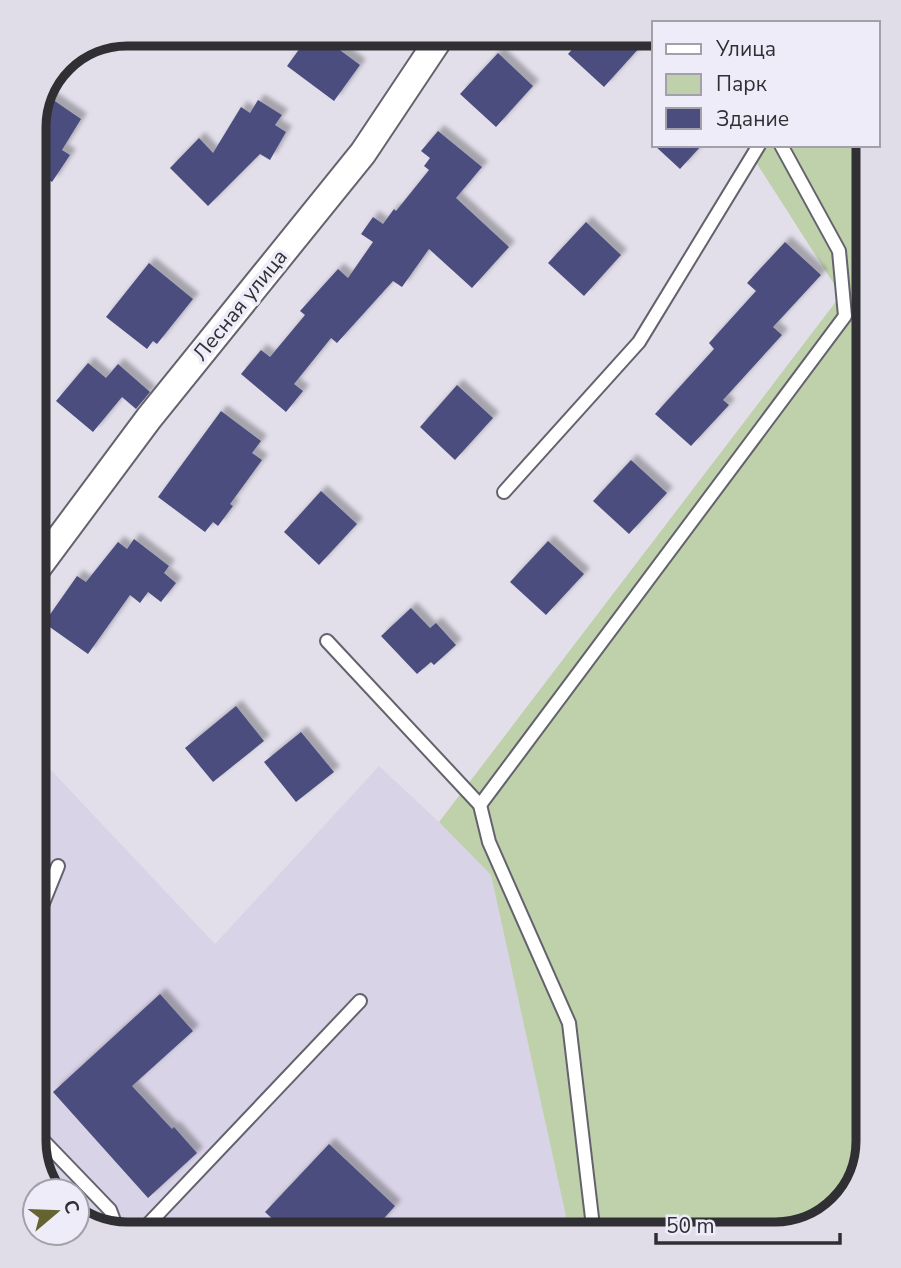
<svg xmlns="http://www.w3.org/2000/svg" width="901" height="1268" font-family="'Nunito Sans',sans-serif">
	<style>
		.built { fill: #d8d3e6 }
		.green { fill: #bed1aa }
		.building { fill: #4b4d7e; filter: url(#shadow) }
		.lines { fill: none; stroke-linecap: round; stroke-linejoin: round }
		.service-casing { stroke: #64626c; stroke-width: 16 }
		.minor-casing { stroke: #64626c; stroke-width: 30 }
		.service { stroke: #fff; stroke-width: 12 }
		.minor { stroke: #fff; stroke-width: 26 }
		.labels { text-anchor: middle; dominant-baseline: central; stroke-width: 7; stroke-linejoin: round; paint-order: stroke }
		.street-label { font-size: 21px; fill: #302f33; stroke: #efecf9 }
		.rim { fill: none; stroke: #302f33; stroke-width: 9 }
	</style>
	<defs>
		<filter id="shadow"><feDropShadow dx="6" dy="-6" stdDeviation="2" flood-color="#0004"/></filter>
	</defs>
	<rect width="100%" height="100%" fill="#e2dfeb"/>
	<path class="built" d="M379 766 439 822 491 875 567 1221 565 1235H121L80 1222 77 1220V1191H48L46 1188 33 1141V785L49 768 215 944Z"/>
	<path class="green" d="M745 145H868V1142L855 1188 821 1222 775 1235H565L567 1221 491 875 439 822 841 295Z"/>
	<g class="building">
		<path d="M311 33H317L360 65 334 101 287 66Z"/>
		<path d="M587 33H627L641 46 604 87 568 54Z"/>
		<path d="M498 53 533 86 496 127 460 94Z"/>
		<path d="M46 95 81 119 62 150 70 155 52 182 33 170V120Z"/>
		<path d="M258 100 282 115 275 125 286 132 270 160 260 154 208 206 170 168 199 138 213 153 241 107 250 113Z"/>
		<path d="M438 131 482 167 456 198 509 247 472 288 429 249 402 287 393 281 337 343 331 338 294 384 303 391 286 412 241 374 261 350 270 357 305 315 300 311 338 269 348 278 373 242 361 234 373 217 383 224 394 209 396 211 429 170 424 166 430 158 421 151Z"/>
		<path d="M654 145H702L680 169Z"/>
		<path d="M586 222 621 255 584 296 548 263Z"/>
		<path d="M785 242 821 275 773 327 782 335 723 400 729 405 691 446 655 414 714 349 709 343 756 291 747 283Z"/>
		<path d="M149 263 193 299 157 344 153 341 147 349 106 317Z"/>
		<path d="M88 363 106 378 118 364 150 392 136 409 122 397 93 432 56 401Z"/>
		<path d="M457 385 493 418 455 460 420 427Z"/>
		<path d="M221 411 261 441 252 453 262 460 230 504 233 506 218 526 213 522 205 532 158 497Z"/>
		<path d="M631 460 667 493 629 534 593 501Z"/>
		<path d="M321 491 357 524 319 565 284 532Z"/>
		<path d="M134 539 169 566 164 573 176 583 161 602 148 592 140 603 130 595 88 654 44 623 77 576 86 582 118 542 127 549Z"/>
		<path d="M548 541 584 574 546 615 510 582Z"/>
		<path d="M411 608 430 628 436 623 456 645 434 665 431 662 417 674 381 636Z"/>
		<path d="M236 706 264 741 213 782 185 748Z"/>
		<path d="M301 732 334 772 296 802 264 762Z"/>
		<path d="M160 994 193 1031 132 1086 172 1129 174 1127 197 1153 148 1198 53 1092Z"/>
		<path d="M329 1144 395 1206 369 1235H290L265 1212Z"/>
	</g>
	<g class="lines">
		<defs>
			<g id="service">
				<path d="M504 492 639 342 759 145"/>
				<path d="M327 641 480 805 489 842 569 1023 594 1235"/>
				<path d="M480 805 845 316 839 251 781 145"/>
				<path d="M33 928 58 866"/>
				<path d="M33 1130 110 1210 119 1234"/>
				<path d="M138 1235 360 1001"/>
			</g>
			<path id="minor" d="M33 574 149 418 363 153 443 33"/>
		</defs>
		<use href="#service" class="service-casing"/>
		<use href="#minor" class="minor-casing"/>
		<use href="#service" class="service"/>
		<use href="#minor" class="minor"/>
	</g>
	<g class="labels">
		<g class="street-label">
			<text transform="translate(240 305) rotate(-51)">Лесная улица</text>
		</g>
	</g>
	<path d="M0 0H901V1268H0ZM127 46H775A81 81 0 0 1 856 127V1141A81 81 0 0 1 775 1222H127A81 81 0 0 1 46 1141V127A81 81 0 0 1 127 46Z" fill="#e0dde9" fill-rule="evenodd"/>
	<path class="rim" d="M127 46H775A81 81 0 0 1 856 127V1141A81 81 0 0 1 775 1222H127A81 81 0 0 1 46 1141V127A81 81 0 0 1 127 46Z"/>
	<rect x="652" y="21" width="228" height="126" fill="#efecf9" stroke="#a3a0aa" stroke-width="2"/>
	<rect x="666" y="44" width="35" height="10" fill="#ffffff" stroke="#a3a0aa" stroke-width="2"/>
	<text x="716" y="56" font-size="21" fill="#302f33">Улица</text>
	<rect x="666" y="74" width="35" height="21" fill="#bed1aa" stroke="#a3a0aa" stroke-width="2"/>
	<text x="716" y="91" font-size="21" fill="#302f33">Парк</text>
	<rect x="666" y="108" width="35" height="21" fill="#4b4d7e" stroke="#a3a0aa" stroke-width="2"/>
	<text x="716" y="126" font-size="21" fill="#302f33">Здание</text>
	<g transform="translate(56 1212) rotate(71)"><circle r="33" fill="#efecf9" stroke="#a3a0aa" stroke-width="2"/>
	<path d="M0-5L12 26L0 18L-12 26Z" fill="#656330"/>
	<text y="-10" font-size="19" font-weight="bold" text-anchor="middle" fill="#302f33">С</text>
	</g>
	<path d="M656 1233v10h184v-10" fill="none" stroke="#302f33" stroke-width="3.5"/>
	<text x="666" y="1233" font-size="21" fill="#302f33" stroke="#efecf9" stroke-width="5" paint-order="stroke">50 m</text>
</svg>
